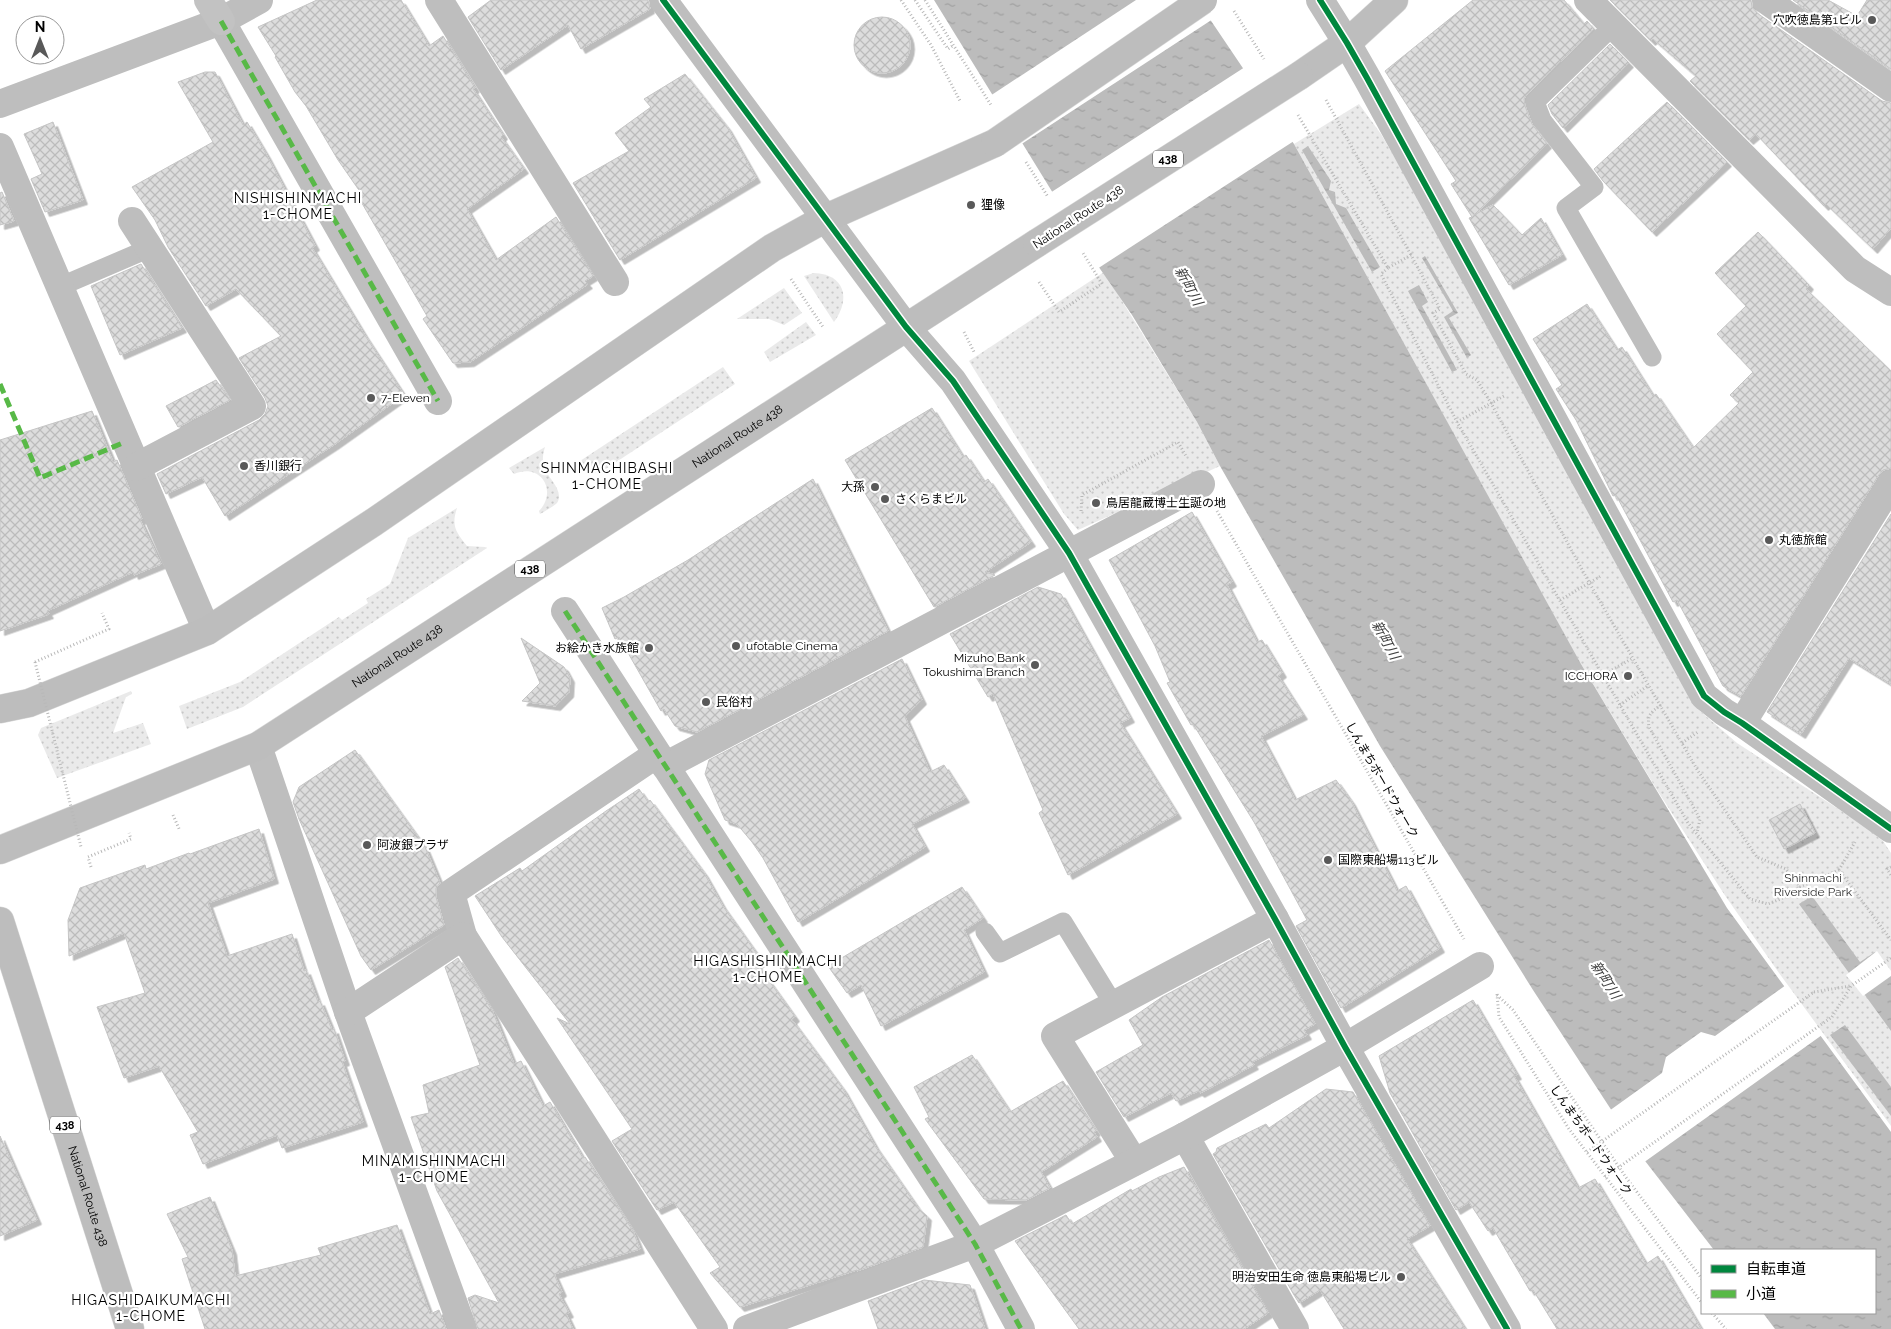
<svg xmlns="http://www.w3.org/2000/svg" width="1891" height="1329" font-family="Raleway,'Noto Sans JP',sans-serif">
	<style>
		.park { fill: url(#park-dots) }
		.water { fill: url(#water-ripples) }
		.pier { fill: #fff }
		.building { fill: url(#building-cross-hatch); stroke: #c5c5c5; filter: url(#shadow) }
		.lines { fill: none; stroke-linecap: round; stroke-linejoin: round }
		.highway-casing { stroke: #dbdbdb; stroke-width: 29 }
		.path { stroke: #b8b8b8; stroke-width: 3; stroke-dasharray: 1 2.5; stroke-linecap: butt }
		.lane { stroke: #bebebe; stroke-width: 19 }
		.street { stroke: #bebebe; stroke-width: 28 }
		.secondary { stroke: #c2c2c2; stroke-width: 28 }
		.highway { stroke: #bdbdbd; stroke-width: 28 }
		.highway-bridge-casing { stroke: #dbdbdb; stroke-width: 29; stroke-linecap: butt }
		.path-bridge { stroke: #b8b8b8; stroke-width: 3; stroke-dasharray: 1 2.5; stroke-linecap: butt }
		.highway-bridge { stroke: #bdbdbd; stroke-width: 28 }
		.quiet { stroke: #58b947; stroke-width: 5; stroke-dasharray: 10 5; stroke-linecap: butt }
		.cycleway-casing { stroke: #fff; stroke-width: 9 }
		.cycleway { stroke: #00873e; stroke-width: 6 }
		.poi-dot { fill: #595959; stroke: #fff; stroke-width: 2 }
		.labels { text-anchor: middle; dominant-baseline: central; stroke-width: 4.5; stroke-linejoin: round; paint-order: stroke }
		.shield { fill: #fff; stroke: #4c4c4c; stroke-width: 1 }
		.shield-label { font-size: 11px; font-weight: bold; fill: #000 }
		.poi-label { font-size: 12px; fill: #000; stroke: #fff; text-anchor: start }
		.street-label { font-size: 12px; fill: #000; stroke: #fff }
		.park-label { font-size: 12px; fill: #303030; stroke: #fff }
		.neighbourhood-label { font-size: 14px; letter-spacing: 1px; fill: #000; stroke: #fff }
		.water-label { font-size: 14px; font-style: italic; fill: #414141; stroke: #fff }
	</style>
	<defs>
		<pattern id="park-dots" width="8" height="8" patternUnits="userSpaceOnUse" patternTransform="scale(1.25)"><rect width="8" height="8" fill="#eaeaea"/><path d="M2 2h.1M6 6h.1" fill="none" stroke="#c7c7c7" stroke-width="1.8" stroke-linecap="round"/></pattern>
		<pattern id="water-ripples" width="26" height="14" patternUnits="userSpaceOnUse" patternTransform="scale(1.25)"><rect width="26" height="14" fill="#bcbcbc"/><path d="M2 4q2-2 4 0t4 0M15 11q2-2 4 0t4 0" fill="none" stroke="#a0a0a0"/></pattern>
		<pattern id="building-cross-hatch" width="8" height="8" patternUnits="userSpaceOnUse" patternTransform="scale(1.25)"><rect width="8" height="8" fill="#ddd"/><path d="M0 0l8 8M0 8l8-8" fill="none" stroke="#bcbcbc"/></pattern>
		<filter id="shadow"><feDropShadow dx="4.5" dy="4.5" stdDeviation="0" flood-color="#0004"/></filter>
	</defs>
	<rect width="100%" height="100%" fill="#fff"/>
	<g class="park">
		<path d="M1359 104 1381 134 1493 328 1700 711 1737 743 1863 825 1883 841 1891 853V1126L1779 973 1724 894 1657 790 1575 654 1294 144Z"/>
		<path d="M1104 272 1197 422 1220 466 1078 530 1064 514 969 361Z"/>
		<path d="M814 273C845 274 851 299 834 322L804 276Z"/>
		<path d="M784 288 802 313 784 325 769 319H737Z"/>
		<path d="M806 322 816 335 770 362 764 352Z"/>
		<path d="M723 367 735 384 601 472 588 473 580 461Z"/>
		<path d="M545 447C543 454 542 459 544 467 547 477 565 491 557 503 553 507 545 511 540 514L539 511C558 491 541 462 514 474L509 468Z"/>
		<path d="M457 508C451 526 456 532 467 546L485 547 487 548 243 707 187 729 179 706 240 682 339 617 342 620 368 603 366 599 390 584 408 538Z"/>
		<path d="M131 691 132 694 126 697 113 733 143 723 151 744 57 778 38 735 41 728Z"/>
	</g>
	<g class="water">
		<path d="M934 0H1197L1294 144 1581 664 1727 908 1891 1132V1329H1775L1763 1313H1875V1250H1714L1642 1157 1533 990 1380 746 1220 466 1197 422 1132 315 1096 263Z"/>
		<path d="M1308 146 1331 181 1329 190 1335 192 1336 204 1346 208 1380 267 1372 272 1302 150Z"/>
		<path d="M1425 256 1458 313 1449 318 1471 355 1467 358 1444 317 1453 311 1422 258Z"/>
		<path d="M1419 285 1428 302 1422 306 1457 370 1452 372 1408 291Z"/>
		<path d="M1812 896 1860 962 1875 952 1891 976V1031L1799 904Z"/>
		<path d="M1845 1025 1891 1087V1116L1830 1035Z"/>
	</g>
	<g class="pier">
		<path d="M1136 0H1200L1213 19 1020 145 990 96Z"/>
		<path d="M1245 67 1294 141 1097 269 1050 193Z"/>
		<path d="M1877 951 1891 971V976L1863 996 1846 975Z"/>
		<path d="M1786 985 1822 1035 1643 1163 1609 1111 1662 1073 1666 1057 1701 1032 1715 1036Z"/>
	</g>
	<g class="building">
		<path d="M317 0H401L429 46 443 36 475 88 473 89 503 135 501 137 524 169 467 209 496 260 556 217 593 276 585 281 588 284 470 362 453 363 423 319 427 316 359 198 363 196 338 160 306 106 295 92 275 57 276 56 258 27Z"/>
		<path d="M491 0H648L650 9 581 49 568 25 501 70 468 17Z"/>
		<path d="M1473 0H1564L1584 24 1587 21 1594 29 1527 94 1524 99 1525 106 1532 124 1547 144 1474 215 1493 205 1522 235 1541 218 1562 255 1509 285 1469 218 1472 217 1451 184 1456 181 1385 71Z"/>
		<path d="M1610 0H1751L1752 7 1757 13 1882 101 1891 103V228L1873 249 1826 204 1824 206 1756 134 1749 140 1690 81 1696 76 1653 39 1651 41Z"/>
		<path d="M1793 0H1828L1857 16 1867 0H1891V69Z"/>
		<circle cx="882" cy="45" r="28"/>
		<path d="M1610 44 1629 63 1563 128 1552 114 1548 105Z"/>
		<path d="M205 72H215L243 125 247 122 266 154 315 246 312 248 364 334 404 395 335 444 225 516 202 477 166 494 157 474 259 420 265 414 268 406 265 398 239 358 281 336 236 289 206 306 168 247 155 220 132 187 213 142 178 82Z"/>
		<path d="M685 74 727 127 756 178 620 260 573 183 629 151 615 133 651 107 644 99Z"/>
		<path d="M1667 102 1727 162 1652 232 1603 181 1594 169Z"/>
		<path d="M53 122 83 200 45 212 31 179 42 174 24 134Z"/>
		<path d="M2 192 14 221 0 225V193Z"/>
		<path d="M1758 232 1809 285 1806 289 1891 371V468L1883 470 1878 476 1741 696 1723 686 1677 600 1673 602 1616 495 1613 496 1576 420 1556 389 1562 385 1533 339 1587 304 1617 350 1622 347 1653 396 1656 394 1693 448 1739 403 1730 395 1753 372 1717 334 1746 306 1715 273Z"/>
		<path d="M141 264 182 328 120 355 91 286Z"/>
		<path d="M216 380 230 400 178 427 166 406Z"/>
		<path d="M932 408 963 457 966 455 984 482 988 479 1031 542 985 572 995 575 934 607 845 460Z"/>
		<path d="M92 411 113 462 117 460 142 519 140 520 161 564 134 575 133 572 47 611 49 614 0 631V440Z"/>
		<path d="M813 479 888 631 697 732 675 726 664 709 661 711 619 637 615 639 602 608 624 597 688 560Z"/>
		<path d="M1192 512 1232 582 1227 585 1257 642 1262 640 1282 673 1278 676 1303 715 1261 736 1295 800 1336 780 1351 801 1397 891 1406 886 1440 948 1341 1008 1296 926 1307 920 1254 822 1193 724 1191 725 1167 683 1170 682 1155 646 1109 560Z"/>
		<path d="M1891 514V684L1849 658 1801 734 1767 712Z"/>
		<path d="M1038 587 1061 594 1130 718 1120 723 1177 814 1068 875 1039 813 1043 810 993 694 988 697 950 634Z"/>
		<path d="M521 638 564 667 570 678 569 693 556 706 522 701 540 683Z"/>
		<path d="M902 659 922 700 905 717 930 772 944 765 965 798 912 824 925 847 798 922 763 858 752 842 737 824 725 820 705 774 709 760Z"/>
		<path d="M355 750 425 847 440 883 436 888V897L444 925 371 970 361 956 299 819 293 802 299 787Z"/>
		<path d="M639 789 648 802 650 800 704 873 722 905 762 961 757 964 795 1017 792 1020 843 1089 875 1146 918 1208 927 1216 923 1247 857 1271V1270L740 1307 710 1273 720 1267 674 1202 657 1210 612 1141 632 1129 557 1018 570 1024 502 937 475 896 520 868 522 871 606 811Z"/>
		<path d="M1800 804 1815 833 1784 849 1769 820Z"/>
		<path d="M259 829 274 879 208 903 227 956 292 934 304 971 306 970 318 1002 320 1001 332 1030 334 1029 345 1061 342 1062 363 1122 282 1148 277 1135 203 1164 190 1135 198 1132 159 1066 124 1078 97 1007 145 993 124 933 69 956 68 920 80 888 145 865 146 869 189 853 190 854Z"/>
		<path d="M962 887 983 918 964 930 984 972 881 1026 861 985 847 993 828 966Z"/>
		<path d="M1269 940 1315 1024 1304 1030 1307 1035 1252 1062 1254 1065 1200 1093 1198 1091 1176 1101 1171 1093 1124 1117 1096 1072 1143 1045 1129 1020 1162 997Z"/>
		<path d="M458 958 492 1010 514 1064 521 1061 543 1106 550 1102 583 1158 585 1157 633 1231 640 1249 554 1274 562 1292 559 1294 569 1313 566 1314 573 1329H478L468 1298 475 1295 499 1303 437 1191 411 1117 429 1113 423 1085 480 1065 445 967Z"/>
		<path d="M1473 1000 1517 1075 1514 1076 1578 1188 1595 1179 1646 1264 1658 1256 1701 1329H1557L1533 1290 1530 1291 1493 1228 1488 1231 1469 1202 1456 1210 1390 1093 1379 1056Z"/>
		<path d="M972 1055 1010 1112 1063 1081 1096 1131 1094 1132 1097 1137 1041 1172 1050 1188 1026 1200 984 1199 925 1119 929 1117 914 1087Z"/>
		<path d="M1326 1089 1353 1092 1430 1226 1407 1239 1465 1329H1344L1320 1290 1299 1303 1294 1295 1213 1154 1216 1152 1217 1148 1266 1124 1269 1128Z"/>
		<path d="M0 1136 37 1220 0 1236Z"/>
		<path d="M1184 1167 1268 1313 1244 1329H1079L1015 1241 1066 1215 1072 1224 1131 1189 1132 1191 1159 1177Z"/>
		<path d="M210 1197 232 1250 235 1276 321 1255 318 1248 397 1225 430 1314 439 1310 446 1329H205L182 1259 188 1257 167 1214Z"/>
		<path d="M924 1280 970 1285 985 1329H878L868 1301Z"/>
	</g>
	<g class="lines">
		<defs>
			<g id="highway">
				<path d="M1299 76 1347 43 1394 0"/>
				<path d="M0 709 29 703 207 631 374 522 772 248 826 218 995 143"/>
				<path id="s1" d="M0 850 258 746 1037 243"/>
				<path id="s2" d="M0 921 130 1329"/>
			</g>
		</defs>
		<use href="#highway" class="highway-casing"/>
		<g class="path">
			<path d="M901 0 931 45 960 101"/>
			<path d="M915 0 948 49 954 45"/>
			<path d="M925 0 991 105"/>
			<path d="M1234 11 1264 59"/>
			<path d="M1326 100 1411 255"/>
			<path d="M1298 115 1388 268 1411 255 1440 309 1433 313 1466 374 1477 380 1491 403 1590 584 1698 771 1757 857 1786 869 1800 887 1839 870 1891 940"/>
			<path d="M1026 162 1048 197"/>
			<path d="M1388 268 1381 274 1457 422 1688 823 1750 899 1768 904 1788 896 1800 887"/>
			<path d="M791 279 823 327"/>
			<path d="M1039 282 1059 312 1098 286 1102 284 1083 253"/>
			<path d="M964 332 974 352"/>
			<path d="M1457 422 1504 396"/>
			<path d="M1081 511 1082 495 1178 442 1186 456"/>
			<path d="M1217 511 1464 939"/>
			<path d="M1560 600 1601 576"/>
			<path d="M35 662 109 629 102 613"/>
			<path d="M1603 675 1633 658"/>
			<path d="M1620 705 1649 685"/>
			<path d="M1661 705C1651 712 1647 715 1649 727L1700 819 1697 833"/>
			<path d="M1682 743 1698 732"/>
			<path d="M173 815 180 831"/>
			<path d="M91 867 88 857 131 839 129 833"/>
			<path d="M1891 867 1887 869 1891 875"/>
			<path d="M1839 870 1855 842"/>
			<path d="M1814 992 1850 986"/>
			<path d="M1497 994 1499 1017 1569 1129 1702 1303"/>
			<path d="M1497 995 1513 1010 1625 1176 1702 1279"/>
			<path d="M1832 1017 1851 986 1891 958"/>
			<path d="M1587 1152 1594 1147"/>
			<path d="M1605 1177 1612 1172"/>
			<path d="M1712 1313 1726 1329"/>
		</g>
		<g class="lane">
			<path d="M1613 26 1535 102 1542 120 1594 187 1566 208 1652 357"/>
			<path d="M59 287 150 248"/>
			<path d="M985 932 1000 953 1063 922 1114 1005"/>
		</g>
		<g class="street">
			<path d="M439 0 615 282"/>
			<path d="M663 0 906 327 953 381 1069 553 1275 919 1345 1047 1507 1329"/>
			<path d="M1320 0 1347 43 1367 78 1704 696 1724 712 1742 723 1891 829"/>
			<path d="M1588 0 1855 269 1891 292"/>
			<path d="M1766 0 1891 88"/>
			<path d="M221 21 438 401"/>
			<path d="M0 104 221 21 259 0"/>
			<path d="M0 147 207 631"/>
			<path d="M132 221 252 406 136 467"/>
			<path d="M565 611 975 1244 1021 1329"/>
			<path d="M1742 723 1891 484"/>
			<path d="M258 746 348 1012 463 1329"/>
			<path d="M665 766 1201 484"/>
			<path d="M463 936 451 893 657 754"/>
			<path d="M348 1012 463 936 714 1329"/>
			<path d="M1185 1136 1295 1329"/>
			<path d="M1134 1162 1055 1036 1275 919"/>
			<path d="M747 1329 975 1244 1185 1136 1345 1047 1480 966"/>
		</g>
		<path class="secondary" d="M208 0 221 21"/>
		<use href="#highway" class="highway"/>
		<defs>
			<g id="highway-bridge">
				<path d="M995 143 1203 0"/>
				<path d="M1037 243 1299 76"/>
			</g>
		</defs>
		<use href="#highway-bridge" class="highway-bridge-casing"/>
		<g class="path-bridge">
			<path d="M35 662 81 847"/>
			<path d="M1594 1147 1814 992"/>
			<path d="M1612 1172 1832 1017"/>
		</g>
		<use href="#highway-bridge" class="highway-bridge"/>
		<g class="quiet">
			<path d="M221 21 438 401"/>
			<path d="M0 384 40 478 125 442"/>
			<path d="M565 611 975 1244 1021 1329"/>
		</g>
		<defs>
			<g id="cycleway">
				<path d="M663 0 906 327 953 381 1069 553 1275 919 1345 1047 1507 1329"/>
				<path d="M1320 0 1347 43 1367 78 1704 696 1724 712 1742 723 1891 829"/>
			</g>
		</defs>
		<use href="#cycleway" class="cycleway-casing"/>
		<use href="#cycleway" class="cycleway"/>
	</g>
	<g class="poi-dot">
		<circle cx="1872" cy="20" r="5"/>
		<circle cx="971" cy="205" r="5"/>
		<circle cx="371" cy="398" r="5"/>
		<circle cx="244" cy="466" r="5"/>
		<circle cx="875" cy="487" r="5"/>
		<circle cx="885" cy="499" r="5"/>
		<circle cx="1096" cy="503" r="5"/>
		<circle cx="1769" cy="540" r="5"/>
		<circle cx="736" cy="646" r="5"/>
		<circle cx="649" cy="648" r="5"/>
		<circle cx="1035" cy="665" r="5"/>
		<circle cx="1628" cy="676" r="5"/>
		<circle cx="706" cy="702" r="5"/>
		<circle cx="367" cy="845" r="5"/>
		<circle cx="1328" cy="860" r="5"/>
		<circle cx="1401" cy="1277" r="5"/>
	</g>
	<g class="labels">
		<g class="shield">
			<rect x="1153" y="150.5" width="30" height="17" rx="4"/>
			<rect x="515" y="560.5" width="30" height="17" rx="4"/>
			<rect x="50" y="1116.5" width="30" height="17" rx="4"/>
		</g>
		<g class="shield-label">
			<text x="1168" y="159">438</text>
			<text x="530" y="569">438</text>
			<text x="65" y="1125">438</text>
		</g>
		<g class="poi-label">
			<text x="1862" y="20" text-anchor="end">穴吹徳島第1ビル</text>
			<text x="981" y="205">狸像</text>
			<text x="381" y="398">7-Eleven</text>
			<text x="254" y="466">香川銀行</text>
			<text x="865" y="487" text-anchor="end">大孫</text>
			<text x="895" y="499">さくらまビル</text>
			<text x="1106" y="503">鳥居龍蔵博士生誕の地</text>
			<text x="1779" y="540">丸徳旅館</text>
			<text x="746" y="646">ufotable Cinema</text>
			<text x="639" y="648" text-anchor="end">お絵かき水族館</text>
			<text x="1025" y="658" text-anchor="end">Mizuho Bank<tspan x="1025" dy="14">Tokushima Branch</tspan></text>
			<text x="1618" y="676" text-anchor="end">ICCHORA</text>
			<text x="716" y="702">民俗村</text>
			<text x="377" y="845">阿波銀プラザ</text>
			<text x="1338" y="860">国際東船場113ビル</text>
			<text x="1391" y="1277" text-anchor="end">明治安田生命 徳島東船場ビル</text>
		</g>
		<g class="street-label">
			<text transform="translate(1078 217) rotate(-33)">National Route 438</text>
			<text stroke="none"><textPath href="#s1" startOffset="849">National Route 438</textPath></text>
			<text stroke="none"><textPath href="#s1" startOffset="444">National Route 438</textPath></text>
			<text transform="translate(1382 780) rotate(60)">しんまちボードウォーク</text>
			<text transform="translate(1591 1140) rotate(55)">しんまちボードウォーク</text>
			<text stroke="none"><textPath href="#s2" startOffset="289">National Route 438</textPath></text>
		</g>
		<g class="park-label">
			<text x="1813" y="878">Shinmachi<tspan x="1813" dy="14">Riverside Park</tspan></text>
		</g>
		<g class="neighbourhood-label">
			<text x="298" y="198">NISHISHINMACHI<tspan x="298" dy="16">1-CHOME</tspan></text>
			<text x="607" y="468">SHINMACHIBASHI<tspan x="607" dy="16">1-CHOME</tspan></text>
			<text x="768" y="961">HIGASHISHINMACHI<tspan x="768" dy="16">1-CHOME</tspan></text>
			<text x="434" y="1161">MINAMISHINMACHI<tspan x="434" dy="16">1-CHOME</tspan></text>
			<text x="151" y="1300">HIGASHIDAIKUMACHI<tspan x="151" dy="16">1-CHOME</tspan></text>
		</g>
		<g class="water-label">
			<text transform="translate(1189 286) rotate(61)">新町川</text>
			<text transform="translate(1386 640) rotate(61)">新町川</text>
			<text transform="translate(1606 980) rotate(57)">新町川</text>
		</g>
	</g>
	<rect x="1701" y="1249" width="175" height="65" fill="#ffffff" stroke="#999999"/>
	<rect x="1711" y="1265" width="25" height="8" fill="#00873e" stroke="#999999"/>
	<text x="1746" y="1274" font-size="15" fill="#000000">自転車道</text>
	<rect x="1711" y="1290" width="25" height="8" fill="#58b947" stroke="#999999"/>
	<text x="1746" y="1299" font-size="15" fill="#000000">小道</text>
	<g transform="translate(40 40)"><circle r="24" fill="#ffffff" stroke="#999999"/>
	<path d="M0-4L9 19L0 12L-9 19Z" fill="#595959"/>
	<text y="-8" font-size="14" font-weight="bold" text-anchor="middle" fill="#000000">N</text>
	</g>
</svg>
